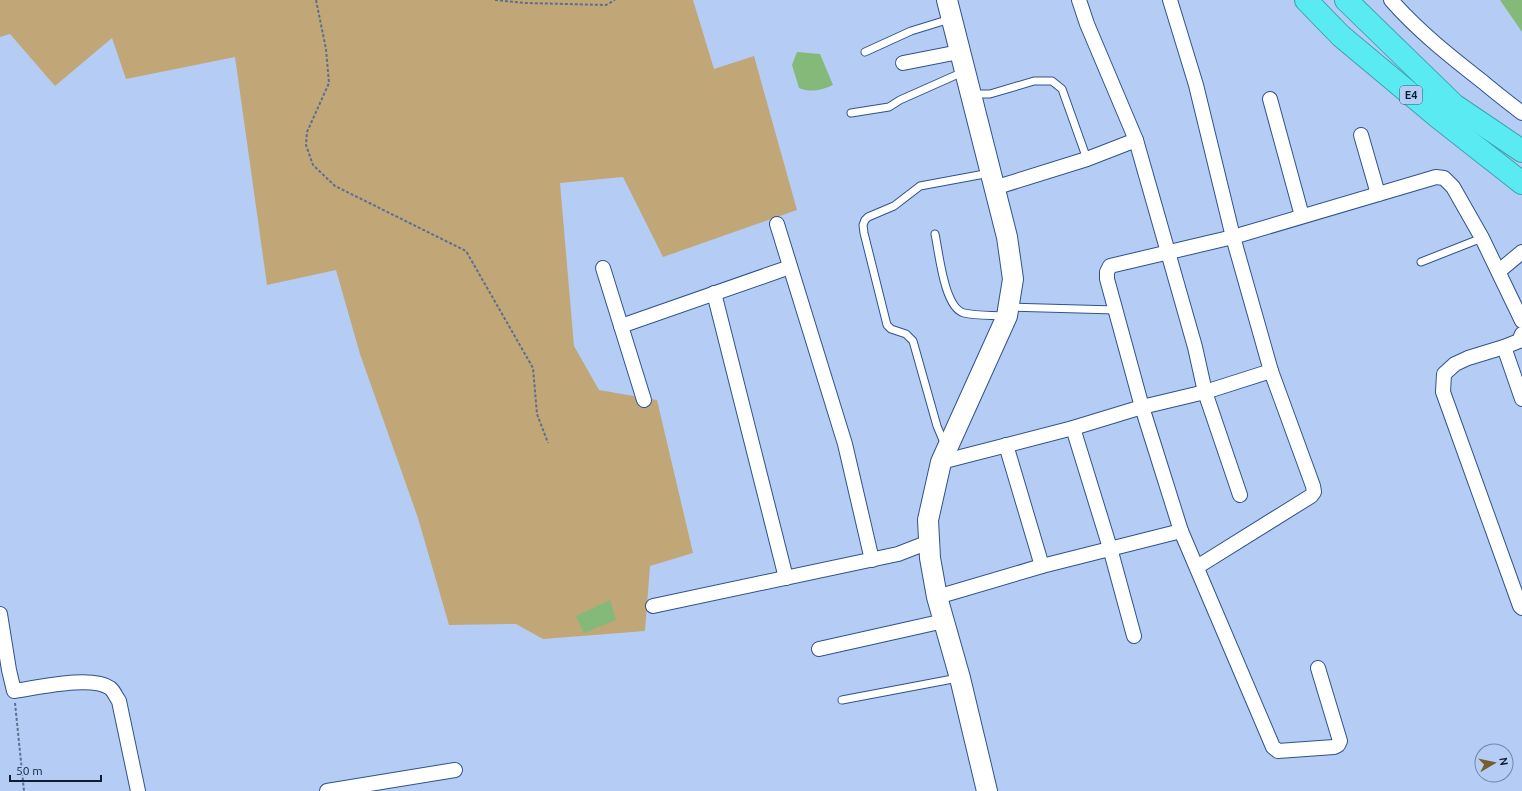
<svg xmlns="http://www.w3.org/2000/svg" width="1522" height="791" font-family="Ubuntu,sans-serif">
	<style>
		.green { fill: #c1a678 }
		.water { fill: #84b979 }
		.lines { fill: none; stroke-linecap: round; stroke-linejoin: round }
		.lane-casing { stroke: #30528b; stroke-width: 9 }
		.street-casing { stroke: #30528b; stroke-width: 16 }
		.secondary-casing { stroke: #30528b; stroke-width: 22 }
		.highway-casing { stroke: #3fa2b0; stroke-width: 24 }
		.path { stroke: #5c6f8f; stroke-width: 2; stroke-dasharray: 3 2; stroke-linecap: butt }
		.lane { stroke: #fff; stroke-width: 7 }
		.street { stroke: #fff; stroke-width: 14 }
		.secondary { stroke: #fff; stroke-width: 20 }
		.highway { stroke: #59eaf2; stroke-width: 22 }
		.labels { text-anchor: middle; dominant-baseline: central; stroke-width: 3.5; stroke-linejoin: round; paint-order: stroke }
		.shield { fill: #b5cdf5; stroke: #40526f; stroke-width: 1 }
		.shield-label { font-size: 11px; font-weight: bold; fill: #0e1d35 }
	</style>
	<rect width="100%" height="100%" fill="#b5cdf5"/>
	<path class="green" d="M0 0H693L714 69 754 56 797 210 663 257 623 177 560 183 574 346 599 390 657 400 693 553 650 566 645 631 543 639 516 624 449 625 418 518 360 354 336 270 267 285 235 57 126 79 112 38 55 86 10 34 0 37Z"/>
	<g class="water">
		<path d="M1500 0H1522V32Z"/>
		<path d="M797 52 820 54 833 85C822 90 811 93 799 88L792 65Z"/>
		<path d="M610 600 616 620 584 633 576 616Z"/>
	</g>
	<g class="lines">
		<defs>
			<g id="lane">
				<path d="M865 52 911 31 950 19"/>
				<path d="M972 94H990L1034 81H1052L1062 89 1087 159"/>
				<path d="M851 113 889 107 900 100 963 72"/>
				<path d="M935 234C939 252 944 308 964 313 977 316 992 315 1005 316"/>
				<path d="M1421 262 1482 238"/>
				<path d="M1010 307 1115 310"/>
				<path d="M945 445 937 426 913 341 906 334 891 329 887 325 864 233 863 225 865 220 868 217 894 206 920 186 990 173"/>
				<path d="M842 700 958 678"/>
			</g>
			<g id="street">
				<path d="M1079 0 1087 24 1136 140 1195 347 1205 392 1240 495"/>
				<path d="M1391 0C1418 31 1451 57 1483 82 1496 93 1509 103 1522 113"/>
				<path d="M903 63 959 52"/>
				<path d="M1270 99 1302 216"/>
				<path d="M1361 135 1378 194"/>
				<path d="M994 188 1087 159 1136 140"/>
				<path d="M777 224 845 444 872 560"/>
				<path d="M603 268 644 400"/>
				<path d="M1499 271 1522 252"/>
				<path d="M714 293 786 578"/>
				<path d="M621 326 790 267"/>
				<path d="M1522 334 1519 341 1504 347 1468 358 1455 364 1444 374 1443 392 1520 606 1522 608"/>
				<path d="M1504 347 1522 399"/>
				<path d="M1073 428 1110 548 1134 636"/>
				<path d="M1006 445 1042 566"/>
				<path d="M941 462 1073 428 1142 407 1205 392 1271 371 1233 237 1196 85 1170 0"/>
				<path d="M1197 567 1311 496 1314 492 1313 486 1271 371"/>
				<path d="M937 597 1042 566 1181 531"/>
				<path d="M653 606 898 554 929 542"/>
				<path d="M0 614 9 670 14 691C37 688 91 675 110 688 114 691 116 697 119 701L138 791"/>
				<path d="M819 649 944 621"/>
				<path d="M1318 668 1340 741 1338 745 1334 747 1278 751 1273 747 1181 531 1142 407 1107 279V272L1110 266 1233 237 1436 177 1444 178 1453 187 1482 238 1522 321"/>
				<path d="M327 791 455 770"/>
			</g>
			<path id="secondary" d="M947 0 1007 237 1013 279 1007 316 941 462 928 520 930 558 937 597 960 678 987 791"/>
			<g id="highway">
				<path d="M1306 0 1341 36 1438 117 1522 183"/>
				<path d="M1346 0 1454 105 1522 151"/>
			</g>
		</defs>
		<use href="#lane" class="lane-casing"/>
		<use href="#street" class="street-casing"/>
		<use href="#secondary" class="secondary-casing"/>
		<use href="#highway" class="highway-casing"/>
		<g class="path">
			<path d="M316 0 326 49 329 83 307 132 306 145 313 165 335 186 466 251 533 368 537 414 548 443"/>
			<path d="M495 0 525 3 606 5 615 0"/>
			<path d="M15 703 24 791"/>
		</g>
		<use href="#lane" class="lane"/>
		<use href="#street" class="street"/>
		<use href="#secondary" class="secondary"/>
		<use href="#highway" class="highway"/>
	</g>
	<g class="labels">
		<rect class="shield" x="1400" y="86" width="22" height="18" rx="3"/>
		<g class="shield-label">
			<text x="1411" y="95">E4</text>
		</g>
	</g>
	<g transform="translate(1494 763) rotate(81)"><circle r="19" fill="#b5cdf5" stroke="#7287a8"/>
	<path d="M0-3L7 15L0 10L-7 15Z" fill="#775d2f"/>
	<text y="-6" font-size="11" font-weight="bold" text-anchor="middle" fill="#0e1d35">N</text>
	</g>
	<path d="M10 775v6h91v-6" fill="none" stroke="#0e1d35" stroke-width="2"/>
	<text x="16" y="775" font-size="12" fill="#0e1d35" stroke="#b5cdf5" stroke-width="3" paint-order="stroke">50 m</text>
</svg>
